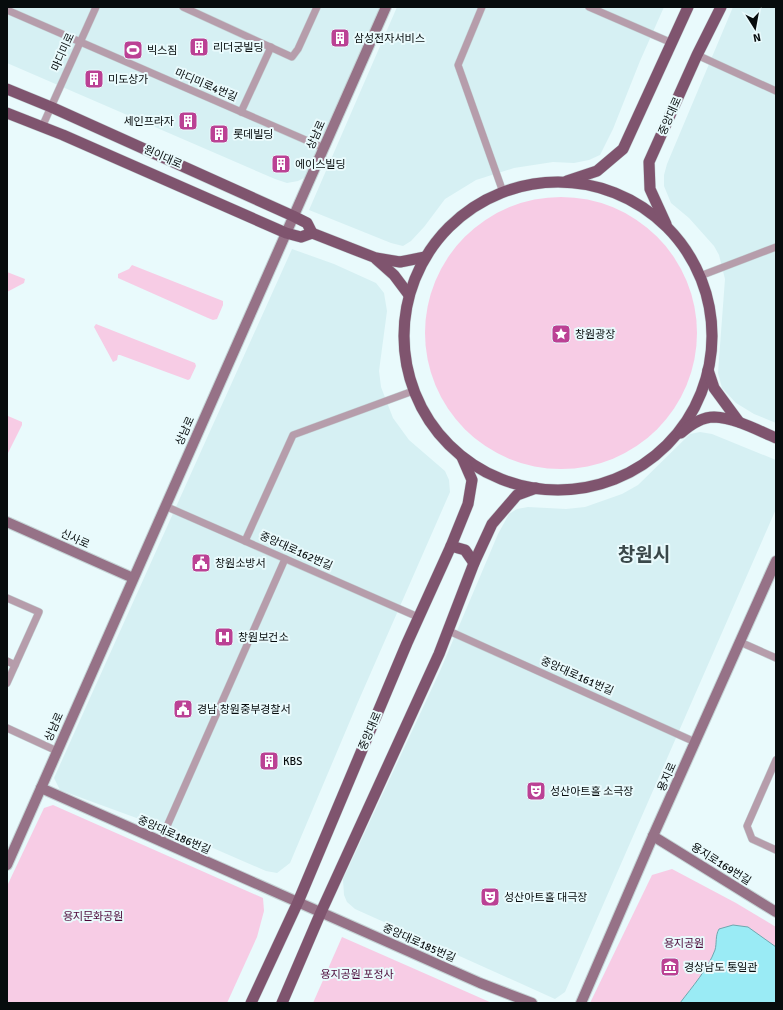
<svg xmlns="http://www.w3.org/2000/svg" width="783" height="1010" font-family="Signika,'Noto Sans KR',sans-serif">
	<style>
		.built { fill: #d6f0f3 }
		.green { fill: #f7cce5 }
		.water { fill: #9aebf5; stroke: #6ea8af }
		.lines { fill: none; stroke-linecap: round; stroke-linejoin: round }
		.street-casing { stroke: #c5d4d6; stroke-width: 8 }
		.secondary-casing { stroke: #c5d4d6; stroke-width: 12 }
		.primary-casing { stroke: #c5d4d6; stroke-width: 12 }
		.street { stroke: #b69dab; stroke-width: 7 }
		.secondary { stroke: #967287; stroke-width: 10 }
		.primary { stroke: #7f546e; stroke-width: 11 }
		.labels { text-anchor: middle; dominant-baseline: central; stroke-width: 4; stroke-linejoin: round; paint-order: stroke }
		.poi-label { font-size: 11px; fill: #070c0d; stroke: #e9fafc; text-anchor: start }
		.street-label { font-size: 11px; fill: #070c0d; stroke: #e9fafc }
		.park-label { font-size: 11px; fill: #4b0838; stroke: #e9fafc }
		.town-label { font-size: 19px; font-weight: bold; fill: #3a484a; stroke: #e9fafc }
	</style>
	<rect width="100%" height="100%" fill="#e9fafc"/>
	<g class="built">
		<path d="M7 7H381L306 177 298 181 287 183 275 179 7 63Z"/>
		<path d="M397 7H664L640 61 613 129 600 155 589 160 574 163 553 162 514 168 476 180 445 199 424 227 411 241 403 246 391 243 309 210Z"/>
		<path d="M733 7H776V423L754 414 736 403 722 388 718 373 719 359 725 279 719 255 714 246 689 218 671 203 664 186V175L667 164Z"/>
		<path d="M292 249 334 264 376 283 384 293 387 311 379 371 381 387 393 418 409 440 445 471 449 480 450 492 358 702 290 863 277 873 266 871 183 835 60 790 54 778Z"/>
		<path d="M700 432 712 434 776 460V509L565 992 555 999 355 909 347 902 344 895 343 879 440 671 498 534 509 514 517 509 528 507 566 509 585 507 622 494 638 485 690 434Z"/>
	</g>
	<g class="green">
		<circle cx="561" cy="333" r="136"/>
		<path d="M132 265 223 301V305L217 319 213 320 208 318 118 278V274L129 269Z"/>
		<path d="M7 272 25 279 24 283 7 292Z"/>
		<path d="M96 324 195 363 196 366 190 379 188 380 120 355H118L117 360 113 362 94 327Z"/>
		<path d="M8 416 22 422V425L7 455V419Z"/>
		<path d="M53 805 263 898 264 911 257 937 227 1003H7V886L44 808Z"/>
		<path d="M672 869 736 903 776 927V1003H590L652 875Z"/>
		<path d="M342 937 492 1003H313Z"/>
	</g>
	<path class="water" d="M733 925 748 927 776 947V1003H680C692 987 708 969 715 950 717 943 715 936 719 929Z"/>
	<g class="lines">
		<defs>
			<g id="street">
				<path d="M183 7 292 57 298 49 317 7"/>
				<path d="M482 7 458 65 503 192"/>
				<path d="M589 7 672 43"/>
				<path d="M7 10 324 148"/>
				<path d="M697 55 776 91"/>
				<path d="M241 112 271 47"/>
				<path d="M42 127 96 7"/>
				<path d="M700 276 776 247"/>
				<path d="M165 506 418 617"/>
				<path d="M245 541 293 435 413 391"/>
				<path d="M7 598 39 612 7 683"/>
				<path d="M449 631 695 742"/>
				<path d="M740 642 776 658"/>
				<path d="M7 661 15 665"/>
				<path d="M7 728 57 751"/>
				<path d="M776 760 747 826 752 839 776 850"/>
				<path d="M160 842 285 559"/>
			</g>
			<g id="secondary">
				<path d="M7 522 133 578"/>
				<path d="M41 788 480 983 532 1003"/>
				<path d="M653 836 776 912"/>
				<path d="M7 865 386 7"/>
				<path d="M581 1003 653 836 776 561"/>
			</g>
			<g id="primary">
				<path d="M7 89 51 107 293 216 307 223 312 233"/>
				<path d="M7 113 63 135 286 233 301 237 312 233 376 258 400 262 425 257"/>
				<path d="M567 181 597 171 623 149 688 7"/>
				<circle cx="558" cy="336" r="154"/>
				<path d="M666 224 650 189 649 162 697 55 721 7"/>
				<path d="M376 259 394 275 409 295"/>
				<path d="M708 370 714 388 739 422"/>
				<path d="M681 433C690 425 702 417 714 417 736 418 757 430 776 438"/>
				<path d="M451 546 465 550 474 563"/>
				<path d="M251 1003 298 902 407 643 451 546 468 504 472 480 462 457"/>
				<path d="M282 1003 321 912 439 654 474 563 492 524 517 495 536 488"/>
			</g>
		</defs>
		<use href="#street" class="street-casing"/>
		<use href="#secondary" class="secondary-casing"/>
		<use href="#primary" class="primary-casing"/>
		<use href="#street" class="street"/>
		<use href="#secondary" class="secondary"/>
		<use href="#primary" class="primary"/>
	</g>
	<defs>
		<symbol id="building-square" viewBox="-11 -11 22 22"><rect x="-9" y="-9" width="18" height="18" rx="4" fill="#bb4194" stroke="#e9fafc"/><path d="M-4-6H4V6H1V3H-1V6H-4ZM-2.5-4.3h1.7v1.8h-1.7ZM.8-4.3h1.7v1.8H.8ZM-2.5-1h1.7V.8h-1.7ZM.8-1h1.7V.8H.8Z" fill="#fff"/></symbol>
		<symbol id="stadium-square" viewBox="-11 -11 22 22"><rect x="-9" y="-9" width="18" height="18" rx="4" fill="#bb4194" stroke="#e9fafc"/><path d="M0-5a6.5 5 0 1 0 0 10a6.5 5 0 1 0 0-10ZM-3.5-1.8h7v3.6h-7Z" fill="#fff"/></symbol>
		<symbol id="sight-square" viewBox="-11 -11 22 22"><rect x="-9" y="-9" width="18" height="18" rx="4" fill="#bb4194" stroke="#e9fafc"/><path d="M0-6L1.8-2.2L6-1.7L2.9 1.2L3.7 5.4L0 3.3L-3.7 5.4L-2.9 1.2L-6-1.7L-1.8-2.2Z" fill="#fff"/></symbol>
		<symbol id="civic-square" viewBox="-11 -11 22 22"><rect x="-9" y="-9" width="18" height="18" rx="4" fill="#bb4194" stroke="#e9fafc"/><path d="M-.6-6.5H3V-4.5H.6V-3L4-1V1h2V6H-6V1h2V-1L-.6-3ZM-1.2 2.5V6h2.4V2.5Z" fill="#fff"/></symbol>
		<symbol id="hospital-square" viewBox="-11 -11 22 22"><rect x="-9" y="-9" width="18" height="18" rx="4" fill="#bb4194" stroke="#e9fafc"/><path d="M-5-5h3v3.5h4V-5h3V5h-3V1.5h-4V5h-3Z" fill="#fff"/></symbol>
		<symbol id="theatre-square" viewBox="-11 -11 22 22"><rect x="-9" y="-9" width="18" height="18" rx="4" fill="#bb4194" stroke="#e9fafc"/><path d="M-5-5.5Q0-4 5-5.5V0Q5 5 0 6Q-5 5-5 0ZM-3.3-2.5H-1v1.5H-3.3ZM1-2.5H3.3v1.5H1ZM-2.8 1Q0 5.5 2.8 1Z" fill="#fff"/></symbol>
		<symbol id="museum-square" viewBox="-11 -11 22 22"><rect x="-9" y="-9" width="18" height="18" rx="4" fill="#bb4194" stroke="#e9fafc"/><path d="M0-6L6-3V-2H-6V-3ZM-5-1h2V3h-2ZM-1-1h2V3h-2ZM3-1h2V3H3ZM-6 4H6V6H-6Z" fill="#fff"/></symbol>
	</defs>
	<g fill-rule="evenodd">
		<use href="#building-square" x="329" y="27" width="22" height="22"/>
		<use href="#building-square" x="188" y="36" width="22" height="22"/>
		<use href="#stadium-square" x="122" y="39" width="22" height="22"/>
		<use href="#building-square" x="83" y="68" width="22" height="22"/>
		<use href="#building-square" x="177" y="110" width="22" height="22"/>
		<use href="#building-square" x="208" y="123" width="22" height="22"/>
		<use href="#building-square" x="270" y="153" width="22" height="22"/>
		<use href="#sight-square" x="550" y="323" width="22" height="22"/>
		<use href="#civic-square" x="190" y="552" width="22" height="22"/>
		<use href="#hospital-square" x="213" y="626" width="22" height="22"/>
		<use href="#civic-square" x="172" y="698" width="22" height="22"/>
		<use href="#building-square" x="258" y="750" width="22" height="22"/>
		<use href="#theatre-square" x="525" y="780" width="22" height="22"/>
		<use href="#theatre-square" x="479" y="886" width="22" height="22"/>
		<use href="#museum-square" x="659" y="956" width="22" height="22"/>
	</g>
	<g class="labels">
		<g class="poi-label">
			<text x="354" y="38">삼성전자서비스</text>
			<text x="213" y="47">리더궁빌딩</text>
			<text x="147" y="50">빅스짐</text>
			<text x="108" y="79">미도상가</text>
			<text x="174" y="121" text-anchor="end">세인프라자</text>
			<text x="233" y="134">롯데빌딩</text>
			<text x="295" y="164">에이스빌딩</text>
			<text x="575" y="334">창원광장</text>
			<text x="215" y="563">창원소방서</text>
			<text x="238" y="637">창원보건소</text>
			<text x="197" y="709">경남 창원중부경찰서</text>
			<text x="283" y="761">KBS</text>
			<text x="550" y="791">성산아트홀 소극장</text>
			<text x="504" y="897">성산아트홀 대극장</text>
			<text x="684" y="967">경상남도 통일관</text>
		</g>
		<g class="street-label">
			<text transform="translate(63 52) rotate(-66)">마디미로</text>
			<text transform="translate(206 85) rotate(23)">마디미로4번길</text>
			<text transform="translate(670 116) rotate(-66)">중앙대로</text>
			<text transform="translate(316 135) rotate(-66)">상남로</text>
			<text transform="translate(163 157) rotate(24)">원이대로</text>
			<text transform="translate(185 431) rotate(-66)">상남로</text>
			<text transform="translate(75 539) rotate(24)">신사로</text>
			<text transform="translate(296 551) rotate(24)">중앙대로162번길</text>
			<text transform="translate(577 676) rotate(24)">중앙대로161번길</text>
			<text transform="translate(54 727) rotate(-66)">상남로</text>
			<text transform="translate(370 731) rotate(-67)">중앙대로</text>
			<text transform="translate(667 777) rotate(-66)">용지로</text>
			<text transform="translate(174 835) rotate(24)">중앙대로186번길</text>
			<text transform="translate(721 864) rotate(32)">용지로169번길</text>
			<text transform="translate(419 943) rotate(24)">중앙대로185번길</text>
		</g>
		<g class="park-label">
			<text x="93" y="916">용지문화공원</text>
			<text x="684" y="943">용지공원</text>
			<text x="357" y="974">용지공원 포정사</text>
		</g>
		<g class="town-label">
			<text x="644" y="555">창원시</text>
		</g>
	</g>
	<rect width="783" height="1010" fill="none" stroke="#070c0d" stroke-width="16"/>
	<g transform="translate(755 28) rotate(169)" stroke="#e9fafc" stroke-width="3" paint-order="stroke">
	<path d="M0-3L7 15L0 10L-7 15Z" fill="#070c0d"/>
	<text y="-6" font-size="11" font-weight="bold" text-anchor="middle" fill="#070c0d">N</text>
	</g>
</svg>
